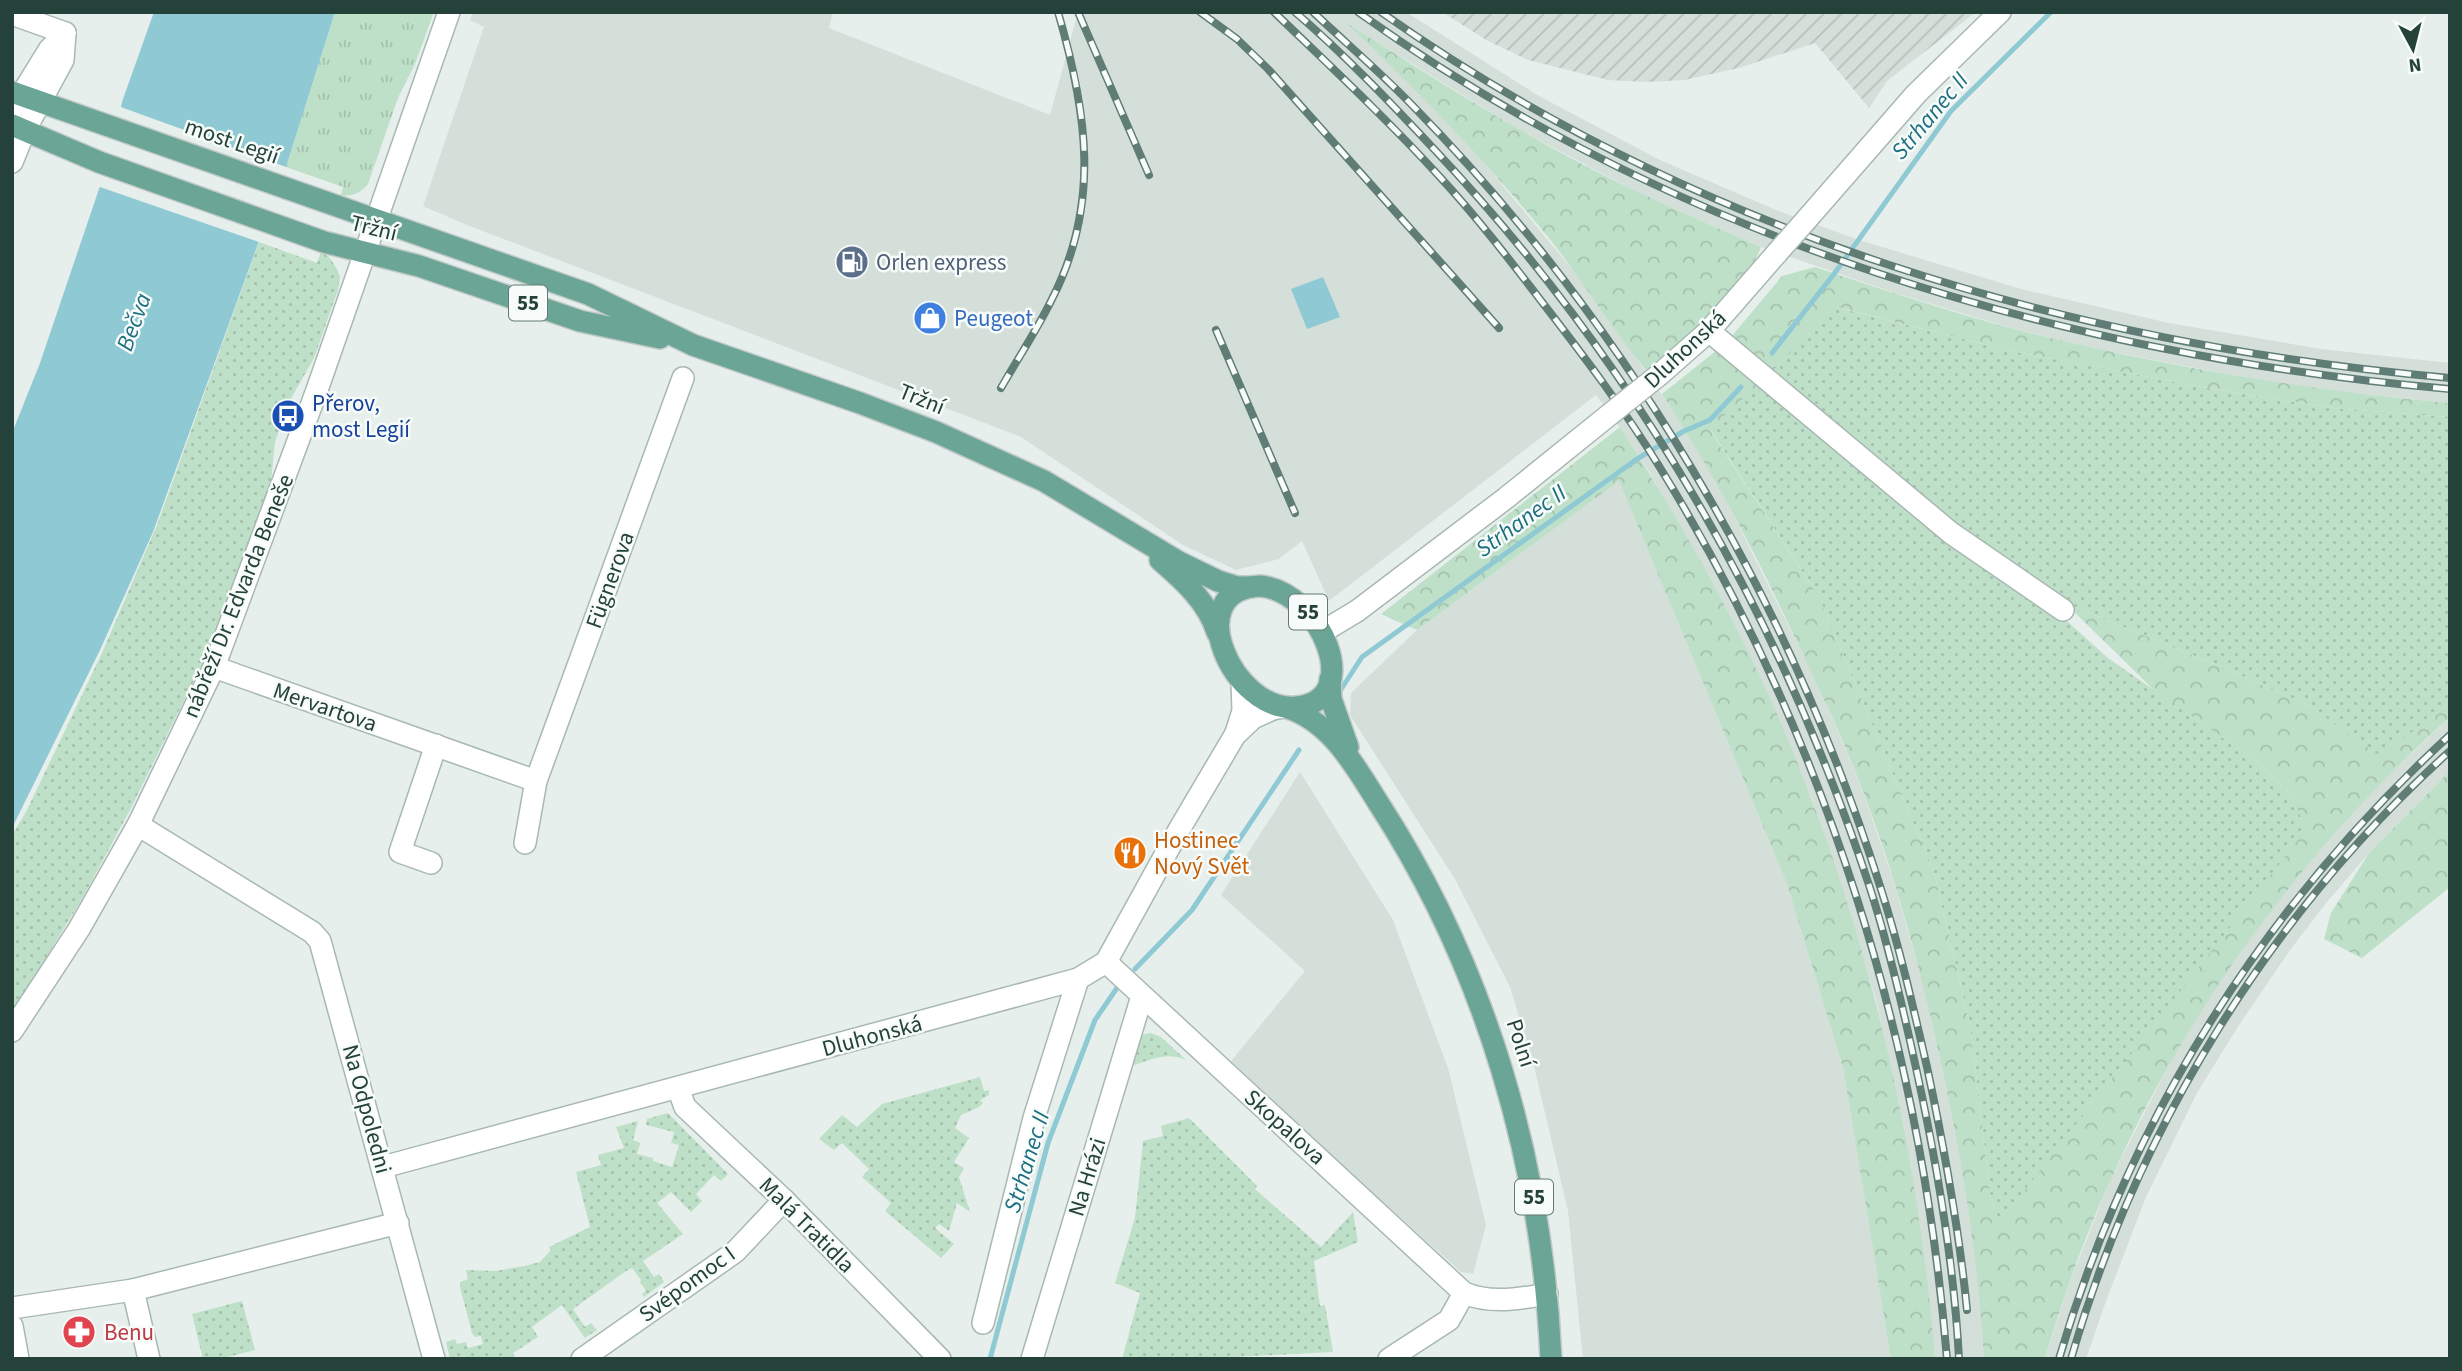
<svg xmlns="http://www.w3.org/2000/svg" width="2462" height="1371" font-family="'Source Sans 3',sans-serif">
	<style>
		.built { fill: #d4dfda }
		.industrial { fill: url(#industrial-furrows) }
		.grass { fill: url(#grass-tufts) }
		.forest { fill: url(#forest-crowns) }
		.park { fill: url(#park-dots) }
		.water { fill: #8ec9d4 }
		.pier { fill: #e6efeb }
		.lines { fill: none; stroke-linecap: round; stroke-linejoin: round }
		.stream { stroke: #8ec9d4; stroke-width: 5 }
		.street-casing { stroke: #a8b8b2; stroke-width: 24 }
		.primary-casing { stroke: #c2cac8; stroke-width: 24 }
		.street { stroke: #fff; stroke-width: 21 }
		.primary { stroke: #6aa596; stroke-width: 21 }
		.rail-casing { stroke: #5f7d75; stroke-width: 8 }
		.rail { stroke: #f7fbf9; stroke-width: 5; stroke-dasharray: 16; stroke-linecap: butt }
		.street-bridge-casing { stroke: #a8b8b2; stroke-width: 24; stroke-linecap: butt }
		.street-bridge { stroke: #fff; stroke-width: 21 }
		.labels { text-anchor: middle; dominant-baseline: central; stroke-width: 5; stroke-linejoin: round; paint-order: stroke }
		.shield { fill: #f7fbf9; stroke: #637a73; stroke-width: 2 }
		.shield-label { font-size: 21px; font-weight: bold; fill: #24423a }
		.street-label { font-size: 23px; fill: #24423a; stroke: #f7fbf9 }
		.service-label { font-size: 23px; fill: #4e5e75; stroke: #f7fbf9; text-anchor: start }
		.shop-label { font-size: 23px; fill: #366cbe; stroke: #f7fbf9; text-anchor: start }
		.transit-label { font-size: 23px; fill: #164399; stroke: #f7fbf9; text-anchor: start }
		.food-label { font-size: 23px; fill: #c56008; stroke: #f7fbf9; text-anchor: start }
		.health-label { font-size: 23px; fill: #be3a42; stroke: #f7fbf9; text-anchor: start }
		.water-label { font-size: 24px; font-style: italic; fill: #1c6f80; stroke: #f7fbf9 }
	</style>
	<defs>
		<pattern id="industrial-furrows" width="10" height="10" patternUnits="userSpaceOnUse" patternTransform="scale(1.75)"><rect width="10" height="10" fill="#d4dfda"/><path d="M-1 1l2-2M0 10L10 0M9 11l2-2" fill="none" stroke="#b6c1bc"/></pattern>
		<pattern id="grass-tufts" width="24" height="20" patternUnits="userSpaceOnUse" patternTransform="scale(1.75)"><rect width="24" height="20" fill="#bfe0c8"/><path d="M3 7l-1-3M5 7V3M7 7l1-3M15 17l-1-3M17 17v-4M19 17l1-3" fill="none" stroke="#a4c1ad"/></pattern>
		<pattern id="forest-crowns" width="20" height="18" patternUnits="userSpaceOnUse" patternTransform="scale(1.75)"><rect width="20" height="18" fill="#bfe0c8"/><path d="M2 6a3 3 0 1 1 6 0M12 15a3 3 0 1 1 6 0" fill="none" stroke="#a4c1ad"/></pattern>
		<pattern id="park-dots" width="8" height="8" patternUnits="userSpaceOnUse" patternTransform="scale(1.75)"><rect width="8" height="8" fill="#bfe0c8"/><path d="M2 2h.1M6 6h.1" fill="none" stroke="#a4c1ad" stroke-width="1.8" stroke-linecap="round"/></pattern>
	</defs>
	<rect width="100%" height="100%" fill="#e6efeb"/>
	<g class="built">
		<path d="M473 12H833L829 28 1050 115 1078 12H1406L1539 96 1660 160 1776 210 1859 240 2021 289 2169 323 2321 349 2450 363V403L2316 389 2237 376 2087 347 2011 328 1895 293 1761 247 1643 195 1519 130 1348 24 1421 94 1470 146 1586 286 1672 409 1713 474 1817 683 1859 781 1894 882 1925 991 1951 1109 1970 1212 1981 1306 1984 1359H1935L1919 1220 1902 1118 1876 1000 1846 899 1812 799 1772 704 1727 611 1650 473 1620 427 1596 395 1329 601 1302 541 1279 559 1236 570 1183 545 1021 437 462 223 423 206 484 27 470 20Z"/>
		<path d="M1619 481 1787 884 1843 1068 1891 1359H1583L1568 1211 1534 1066 1510 987 1455 879 1350 715 1351 693 1417 630Z"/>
		<path d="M2450 717V771L2369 853 2327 902 2290 950 2239 1025 2197 1093 2146 1197 2106 1301 2086 1359H2045L2068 1287 2110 1180 2172 1059 2205 1004 2258 927 2296 877 2374 789Z"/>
		<path d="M1300 772 1393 920 1448 1068 1486 1225 1473 1274 1461 1272 1325 1150 1231 1061 1305 971 1221 895Z"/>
	</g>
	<path class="industrial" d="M1442 12H1976L1887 81 1869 108 1815 43 1739 68 1684 80 1647 82 1608 80 1528 60 1488 41Z"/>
	<path class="grass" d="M335 12H434L415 64 398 98 368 184C360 193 353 197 341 195L343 187 286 167Z"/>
	<g class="forest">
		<path d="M1344 21C1422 71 1500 121 1582 164 1640 195 1700 220 1761 247 1749 282 1678 348 1647 371 1613 331 1585 284 1552 242 1487 162 1419 92 1344 21Z"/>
		<path d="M1815 267C1881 289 1947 311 2014 329 2157 365 2303 390 2450 403V417L2333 408 2218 390 2011 351 1836 307 1772 372 1731 337 1782 276Z"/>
		<path d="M1717 350 1760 384 1710 430 1819 597 1934 872 1970 1025 1991 1199 1999 1222 2305 830 2291 794 2256 761 2155 691 2065 603 2222 667 2308 705 2380 755 2450 703V717C2259 889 2116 1111 2045 1359H1984C1978 1254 1961 1152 1938 1050 1918 959 1893 868 1859 781 1838 727 1812 674 1787 621 1750 543 1710 467 1662 394Z"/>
		<path d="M1620 427C1677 516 1730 608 1773 705 1864 911 1917 1134 1935 1359H1891L1843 1068 1787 884 1619 481 1417 630 1381 614Z"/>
		<path d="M2450 771V887L2362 958 2324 939 2331 913 2369 853Z"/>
	</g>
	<g class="park">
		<path d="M259 242 317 263 321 252 329 257 337 269 340 277 338 290 314 358 289 402 275 442 271 481 234 589 204 660 130 810 82 899 12 1013V835L26 812 102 653 157 525Z"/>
		<path d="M1835 307 2011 351 2218 390 2333 408 2450 417V703L2380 756 2308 705 2222 667 2065 603 2059 614 2108 658 2256 761 2291 794 2306 830 1999 1223 1991 1199 1970 1025 1934 872 1819 597 1710 429 1772 372Z"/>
		<path d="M1151 1033 1161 1037 1186 1060C1168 1051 1150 1060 1131 1066L1140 1035Z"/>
		<path d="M980 1077 984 1091 989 1090V1095L980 1100 983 1103 979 1107 961 1115 955 1128 969 1138 954 1162 964 1168 959 1177 970 1212 957 1203 949 1231 939 1224 935 1228 954 1244 941 1258 885 1211 891 1203 862 1177 869 1169 842 1143 834 1150 819 1139 842 1115 857 1127 882 1104Z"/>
		<path d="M668 1113 728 1174 721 1181 714 1175 696 1194 702 1201 691 1212 671 1192 657 1203 683 1234 643 1261 654 1277 659 1274 664 1282 644 1297 642 1294 646 1291 640 1282 641 1280 632 1268 626 1271 573 1309 585 1327 591 1323 597 1330 585 1338 562 1305 532 1327 538 1337 513 1353 516 1359H450L446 1342 455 1339 457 1344 466 1342 468 1348 483 1344 481 1336 475 1337 472 1333 460 1287V1282L468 1279 466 1270 496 1271 524 1266 540 1262 551 1250 549 1247 590 1227 576 1172 601 1165 598 1155 624 1148 616 1127 638 1121 633 1140 640 1143 637 1154 653 1158V1161L672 1167 679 1145 671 1143 674 1132 646 1125 647 1119Z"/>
		<path d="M1189 1118 1257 1186 1255 1189 1321 1247 1353 1212 1358 1242 1314 1261 1320 1306 1325 1305 1333 1352 1195 1359H1122L1140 1293 1115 1283 1135 1218 1143 1141 1163 1136 1161 1126Z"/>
		<path d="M242 1301 255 1350 220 1359H203L192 1314Z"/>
	</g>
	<g class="water">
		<path d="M154 12H335L286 167 153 532 100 650 12 828V433L40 363 100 186 123 99Z"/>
		<path d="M1323 277 1340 317 1307 329 1291 289Z"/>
	</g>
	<path class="pier" d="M118 106 289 168 262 243 97 186Z"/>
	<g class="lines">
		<g class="stream">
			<path d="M1772 353 1834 274 1951 111 2051 12"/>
			<path d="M1338 694 1362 657 1637 459 1684 431 1710 420 1741 387"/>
			<path d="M1135 969 1192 910 1299 750"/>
			<path d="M990 1359 1048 1143 1095 1020 1119 985"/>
		</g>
		<defs>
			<g id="street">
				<path d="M12 14 65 33"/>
				<path d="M12 110 49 50 65 33"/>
				<path d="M12 162 25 130 63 60 65 33"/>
				<path d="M1807 219 1916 94 2000 12"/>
				<path d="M1709 331 1951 533 2063 610"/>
				<path d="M1659 375 1709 331 1777 253"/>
				<path d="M1322 632 1357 611 1506 498 1609 415"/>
				<path d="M214 667 536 781"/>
				<path d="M1236 733 1243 711 1242 682"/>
				<path d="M138 825 312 932 320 941 434 1359"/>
				<path d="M525 843 536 781 683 378"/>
				<path d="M431 863 400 852 436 745"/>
				<path d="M1106 962 1464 1293C1490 1304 1520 1299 1547 1294"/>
				<path d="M12 1031 79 929 138 825 214 667 317 390 449 12"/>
				<path d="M678 1088 685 1107 784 1200 940 1359"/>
				<path d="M383 1167 1078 979 1106 962 1180 828 1235 735 1253 718 1273 709 1285 707"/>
				<path d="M133 1290 149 1359"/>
				<path d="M12 1308 133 1290 398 1223"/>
				<path d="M983 1323 1034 1118 1078 979"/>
				<path d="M12 1326 18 1359"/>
				<path d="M582 1359 735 1252 784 1200"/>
				<path d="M1032 1359 1142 996"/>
				<path d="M1389 1359 1449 1320 1464 1293"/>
			</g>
			<g id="primary">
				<path d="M12 92 588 294 693 345 860 403 936 432 1044 481 1179 562 1218 581 1237 587H1251"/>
				<path d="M12 125 99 162 324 242 419 266 580 321 660 338"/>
				<path d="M1160 560C1183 580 1208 602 1217 632"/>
				<path d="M1260 586C1322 592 1366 701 1296 707 1233 713 1178 590 1260 586Z"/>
				<path d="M1330 679 1331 699 1348 747"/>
				<path d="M1285 707C1331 721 1355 766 1379 804 1486 969 1542 1163 1551 1359"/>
			</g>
		</defs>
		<use href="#street" class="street-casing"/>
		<use href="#primary" class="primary-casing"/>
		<use href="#street" class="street"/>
		<use href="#primary" class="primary"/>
		<defs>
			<g id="rail">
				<path d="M1078 12 1149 175"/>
				<path d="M1200 12 1237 39 1268 69 1499 328"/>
				<path d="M1274 12C1330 66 1387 119 1439 176 1476 216 1509 259 1542 302 1583 355 1624 409 1659 466 1826 736 1921 1043 1947 1359"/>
				<path d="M1295 12C1344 54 1389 101 1433 148 1633 360 1779 611 1870 888 1889 947 1903 1008 1916 1068 1937 1164 1954 1261 1959 1359"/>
				<path d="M1313 12C1346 43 1380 72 1411 104 1625 322 1788 595 1880 886 1899 945 1913 1006 1927 1067 1944 1147 1959 1228 1967 1310"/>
				<path d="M1358 12C1677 240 2062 355 2450 389"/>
				<path d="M1381 12C1696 234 2069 344 2450 378"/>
				<path d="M1216 330 1295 513"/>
				<path d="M1001 388C1018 358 1037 330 1052 299 1101 203 1087 112 1058 12"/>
				<path d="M2059 1359C2130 1117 2264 906 2450 735"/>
				<path d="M2071 1359C2137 1129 2272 911 2450 751"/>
			</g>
		</defs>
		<use href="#rail" class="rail-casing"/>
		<use href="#rail" class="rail"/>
		<defs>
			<g id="street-bridge">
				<path d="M1777 253 1807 219"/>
				<path d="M1609 415 1659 375"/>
			</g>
		</defs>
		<use href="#street-bridge" class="street-bridge-casing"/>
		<use href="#street-bridge" class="street-bridge"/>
	</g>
	<defs>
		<symbol id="fuel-disc" viewBox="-11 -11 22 22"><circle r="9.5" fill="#5c6f8a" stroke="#f7fbf9"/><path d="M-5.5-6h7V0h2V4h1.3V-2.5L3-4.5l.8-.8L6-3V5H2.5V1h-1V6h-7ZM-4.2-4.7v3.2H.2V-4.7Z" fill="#fff"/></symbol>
		<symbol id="shop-disc" viewBox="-11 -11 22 22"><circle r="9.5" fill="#3f7fe0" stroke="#f7fbf9"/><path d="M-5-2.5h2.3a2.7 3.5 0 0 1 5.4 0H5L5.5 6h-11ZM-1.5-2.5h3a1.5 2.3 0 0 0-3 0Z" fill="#fff"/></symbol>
		<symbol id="bus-disc" viewBox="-11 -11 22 22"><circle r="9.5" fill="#1a4fb4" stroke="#f7fbf9"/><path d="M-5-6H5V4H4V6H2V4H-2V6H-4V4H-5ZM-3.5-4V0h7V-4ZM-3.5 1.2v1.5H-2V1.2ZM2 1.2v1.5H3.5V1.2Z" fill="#fff"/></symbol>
		<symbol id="restaurant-disc" viewBox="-11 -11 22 22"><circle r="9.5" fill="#e8710a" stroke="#f7fbf9"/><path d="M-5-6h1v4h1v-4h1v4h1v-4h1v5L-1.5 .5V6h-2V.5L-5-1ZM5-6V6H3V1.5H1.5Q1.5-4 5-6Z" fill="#fff"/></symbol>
		<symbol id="pharmacy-disc" viewBox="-11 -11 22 22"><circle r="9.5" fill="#e0444e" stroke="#f7fbf9"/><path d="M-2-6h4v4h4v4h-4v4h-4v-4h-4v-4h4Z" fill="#fff"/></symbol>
	</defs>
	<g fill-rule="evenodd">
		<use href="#fuel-disc" x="833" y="243" width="38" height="38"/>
		<use href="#shop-disc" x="911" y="299" width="38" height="38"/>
		<use href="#bus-disc" x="269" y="397" width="38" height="38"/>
		<use href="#restaurant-disc" x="1111" y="834" width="38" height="38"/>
		<use href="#pharmacy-disc" x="60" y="1313" width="38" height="38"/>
	</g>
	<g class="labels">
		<g class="shield">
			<rect x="509" y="285.5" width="38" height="35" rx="5"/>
			<rect x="1289" y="594.5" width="38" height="35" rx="5"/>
			<rect x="1515" y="1179.5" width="38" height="35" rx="5"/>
		</g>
		<g class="shield-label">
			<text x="528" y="303">55</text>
			<text x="1308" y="612">55</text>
			<text x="1534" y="1197">55</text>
		</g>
		<g class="street-label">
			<text transform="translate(232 141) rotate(19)">most Legií</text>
			<text transform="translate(374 228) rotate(14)">Tržní</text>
			<text transform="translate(1685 349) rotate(-43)">Dluhonská</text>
			<text transform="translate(922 399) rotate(22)">Tržní</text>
			<text transform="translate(610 580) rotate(-70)">Fügnerova</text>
			<text transform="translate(238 596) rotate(-68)">nábřeží Dr. Edvarda Beneše</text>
			<text transform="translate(325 707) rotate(19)">Mervartova</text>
			<text transform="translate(872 1036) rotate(-15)">Dluhonská</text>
			<text transform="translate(1521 1043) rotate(72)">Polní</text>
			<text transform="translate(367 1109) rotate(75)">Na Odpoledni</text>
			<text transform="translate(1285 1127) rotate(42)">Skopalova</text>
			<text transform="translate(1087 1177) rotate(-73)">Na Hrázi</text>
			<text transform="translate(807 1225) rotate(45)">Malá Tratidla</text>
			<text transform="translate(687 1284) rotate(-36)">Svépomoc I</text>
		</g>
		<g class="service-label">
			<text x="876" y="262">Orlen express</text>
		</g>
		<g class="shop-label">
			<text x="954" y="318">Peugeot</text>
		</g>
		<g class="transit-label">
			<text x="312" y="403">Přerov,<tspan x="312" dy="26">most Legií</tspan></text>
		</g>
		<g class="food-label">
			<text x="1154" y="840">Hostinec<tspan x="1154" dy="26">Nový Svět</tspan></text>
		</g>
		<g class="health-label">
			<text x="104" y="1332">Benu</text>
		</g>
		<g class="water-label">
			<text transform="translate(1930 116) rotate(-50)">Strhanec II</text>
			<text transform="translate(134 322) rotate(-70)">Bečva</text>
			<text transform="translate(1521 521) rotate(-36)">Strhanec II</text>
			<text transform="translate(1027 1162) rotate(-73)">Strhanec II</text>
		</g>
	</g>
	<rect width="2462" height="1371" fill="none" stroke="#24423a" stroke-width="28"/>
	<g transform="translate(2413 49) rotate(173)" stroke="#f7fbf9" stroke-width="5" paint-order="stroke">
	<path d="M0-5L12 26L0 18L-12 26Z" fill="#24423a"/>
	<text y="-10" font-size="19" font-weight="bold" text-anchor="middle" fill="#24423a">N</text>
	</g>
</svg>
